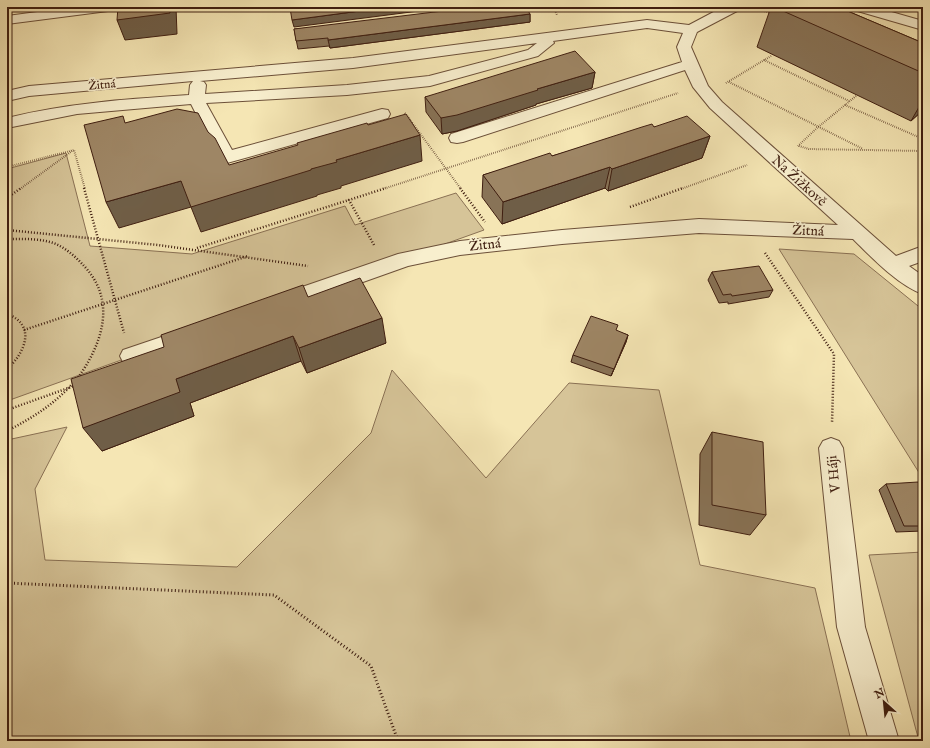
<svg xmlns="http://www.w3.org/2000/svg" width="930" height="748" font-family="'IM FELL English',serif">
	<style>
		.green { fill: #d6c498; stroke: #8a7154 }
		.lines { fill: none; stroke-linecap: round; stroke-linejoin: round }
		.minor-casing { stroke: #6c5039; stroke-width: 2 }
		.path-far2 { stroke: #3f1e10; stroke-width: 2; stroke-dasharray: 0.5 1.5; stroke-linecap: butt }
		.path-far1 { stroke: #3f1e10; stroke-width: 2.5; stroke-dasharray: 1 2; stroke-linecap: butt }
		.path { stroke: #3f1e10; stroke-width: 3; stroke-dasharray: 1 2.5; stroke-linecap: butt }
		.minor { fill: #f8efce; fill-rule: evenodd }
		.wall { fill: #887357; stroke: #3f1e10 }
		.shaded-wall { fill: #6f5e47; stroke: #3f1e10 }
		.building { fill: #9e8665; stroke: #3f1e10 }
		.labels { text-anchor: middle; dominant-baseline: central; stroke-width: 3.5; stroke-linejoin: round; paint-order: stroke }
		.far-street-label { font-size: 12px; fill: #3f1e10; stroke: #f8efce }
		.street-label { font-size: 14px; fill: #3f1e10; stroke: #f8efce }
	</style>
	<rect width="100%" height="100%" fill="#f5e6b4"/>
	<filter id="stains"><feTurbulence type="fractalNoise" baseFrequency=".005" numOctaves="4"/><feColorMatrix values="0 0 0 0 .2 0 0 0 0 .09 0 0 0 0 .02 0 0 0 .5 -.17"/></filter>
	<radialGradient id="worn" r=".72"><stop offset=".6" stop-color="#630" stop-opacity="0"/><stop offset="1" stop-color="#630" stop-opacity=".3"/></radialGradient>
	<g class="green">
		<path d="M66 153 90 246 192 254 345 206 355 225 456 193 484 230 7 401V169Z"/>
		<path d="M779 249 854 254 923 310V479Z"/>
		<path d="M392 370 486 478 569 383 659 390 700 565 815 588 851 741H7V440L67 427 35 489 45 560 237 567 371 433Z"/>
		<path d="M923 552V741H919L869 555Z"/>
	</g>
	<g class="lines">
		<defs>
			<g id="minor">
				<path d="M75 7H115L113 10 108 11 7 24V16Z"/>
				<path d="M723 7H741L739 10 697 32 691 47 708 86 722 102 896 256 923 246V261L909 266 923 276V294C899 286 871 257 853 239L699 233 562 244 460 255 408 266 287 309 280 311 273 309 270 303 273 297 398 254 460 241 562 230 699 219 838 225 710 108 693 87 685 70 463 142 457 143 451 142 449 138 451 134 682 62 677 47 683 33 647 28 553 41 554 43 538 56 430 86 347 95 206 103 232 150 382 109 388 110 390 114 388 118 227 163 221 161 218 157 191 104 77 114 7 128V118C67 103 127 99 189 95L190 85 193 81 29 96 7 101V91L29 86 353 58 647 20 689 25ZM537 43 528 50 429 76 347 85 205 94 206 85 204 82 200 81 353 68Z"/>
				<path d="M852 7H874L923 21V30L854 10Z"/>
				<path d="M191 327 198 329 202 335 198 341 131 365 123 362 120 356 123 350Z"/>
				<path d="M831 438 839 441 843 448 865 627 899 741H869L837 627 819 448 823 441Z"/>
			</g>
		</defs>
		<use href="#minor" class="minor-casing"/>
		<g class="path-far2">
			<path d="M553 7 557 15"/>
			<path d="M757 9 771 13"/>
			<path d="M764 60 849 101"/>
			<path d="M729 82 863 149"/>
			<path d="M726 83 771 56"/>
			<path d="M845 105 923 139"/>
			<path d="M405 113 461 189"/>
			<path d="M798 146 817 128 856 96"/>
			<path d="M799 146 809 149 923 151"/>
			<path d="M7 167 74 150 85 189"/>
			<path d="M20 189 72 151"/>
			<path d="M383 189 678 93"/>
			<path d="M681 189 747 165"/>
		</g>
		<g class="path-far1">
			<path d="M84 188 124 333"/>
			<path d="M460 188 485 222"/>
			<path d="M7 198 21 188"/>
			<path d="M630 207 683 188"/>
			<path d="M7 230 158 245 308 266"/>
			<path d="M7 239C23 239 41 238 56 244 67 249 77 258 85 267 117 302 102 345 77 379"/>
			<path d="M374 245 349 200 386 188"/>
			<path d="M197 248 349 200"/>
			<path d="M765 253 834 354 832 423"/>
			<path d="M7 314C37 325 25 353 7 369"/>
			<path d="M24 330 248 256"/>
			<path d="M7 410 74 386"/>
			<path d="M7 431C32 418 55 404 74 382"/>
		</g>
		<path class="path" d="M7 583 274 595 371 666 398 741"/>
		<use href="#minor" class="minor"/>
	</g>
	<g class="wall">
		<path d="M771 7H838L923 43V110L911 121 757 47Z"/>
		<path d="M530 14V22L330 48 329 46 298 49 294 29Z"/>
		<path d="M595 72 592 88 536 104V105L457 131 442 134 426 112 425 97Z"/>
		<path d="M654 127 710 136 702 158 608 191 605 188 502 224 482 197 483 175 552 156Z"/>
		<path d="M712 272 773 290 769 297 728 304V302L719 303 708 280Z"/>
		<path d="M308 297 386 343 307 373 301 361 190 403 194 416 102 451Z"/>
		<path d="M616 331 628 335 626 342 611 376 571 362 573 355Z"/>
		<path d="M712 432 766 515 750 535 699 525 700 454Z"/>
		<path d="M886 484 923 493V531L896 532 879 490Z"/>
	</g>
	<g class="shaded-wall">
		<path d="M169 7H176L177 34 125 40 117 20Z"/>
		<path d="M390 7H450L294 27 292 20Z"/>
		<path d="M530 14V22L330 48 328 40Z"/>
		<path d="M595 72 592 88 536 104V105L457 131 442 134 441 118 537 89Z"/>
		<path d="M923 100V110L911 121Z"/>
		<path d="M420 135 422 161 341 186V188L317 195V196L201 232 191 207 119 228 106 202 181 181 311 169 336 160Z"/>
		<path d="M710 136 702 158 608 191 612 169Z"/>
		<path d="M610 167 605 188 502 224 503 202Z"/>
		<path d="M382 318 386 343 307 373 299 348Z"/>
		<path d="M628 335 626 342 611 376 614 369Z"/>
		<path d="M293 336 301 361 190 403 194 416 102 451 83 428 176 379Z"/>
	</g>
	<g class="building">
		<path d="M118 7H169L170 13 117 20Z"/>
		<path d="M294 7H390L292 20 290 8Z"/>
		<path d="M476 7H526L530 14 328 40V38L296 41 294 29Z"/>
		<path d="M774 7H838L923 43V73Z"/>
		<path d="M575 51 595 72 537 89 538 90 457 115 441 118 425 97Z"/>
		<path d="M177 109 198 113 208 132 215 138 229 165 298 145 297 143 367 123 368 125 406 114 420 135 336 160 337 162 311 169V170L191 207 181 181 106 202 84 125 123 116 125 123Z"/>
		<path d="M687 116 710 136 612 169 610 167 503 202 483 175 550 153 552 156 642 127 652 124 654 127Z"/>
		<path d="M759 266 773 290 732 296 731 294 723 295 712 272Z"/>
		<path d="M360 278 382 318 299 348 293 336 176 379 180 392 83 428 71 379 164 347 161 335 303 285 308 297Z"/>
		<path d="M591 316 618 325 616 330 628 335 614 369 573 355Z"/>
		<path d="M712 432 763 442 766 515 712 505Z"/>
		<path d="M918 482 923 493V526H904L886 484Z"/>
	</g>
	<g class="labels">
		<g class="far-street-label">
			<text transform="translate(102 85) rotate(-5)">Žitná</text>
		</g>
		<g class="street-label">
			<text transform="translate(799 181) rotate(42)">Na Žižkově</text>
			<text transform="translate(808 231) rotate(3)">Žitná</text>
			<text transform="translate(485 245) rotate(-6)">Žitná</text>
			<text transform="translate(834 474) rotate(-96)">V Háji</text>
		</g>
	</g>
	<rect width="930" height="748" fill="none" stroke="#f5e6b4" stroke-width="24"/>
	<rect x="8" y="8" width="914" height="732" fill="none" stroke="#3f1e10" stroke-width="2"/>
	<rect x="12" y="12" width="906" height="724" fill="none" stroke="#3f1e10"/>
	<g transform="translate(884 702) rotate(333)" stroke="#f8efce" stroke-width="3" paint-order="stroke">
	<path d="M0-3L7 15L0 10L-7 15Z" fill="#3f1e10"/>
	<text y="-6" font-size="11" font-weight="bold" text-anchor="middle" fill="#3f1e10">N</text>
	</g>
	<rect width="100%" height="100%" filter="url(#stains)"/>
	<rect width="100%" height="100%" fill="url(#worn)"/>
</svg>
